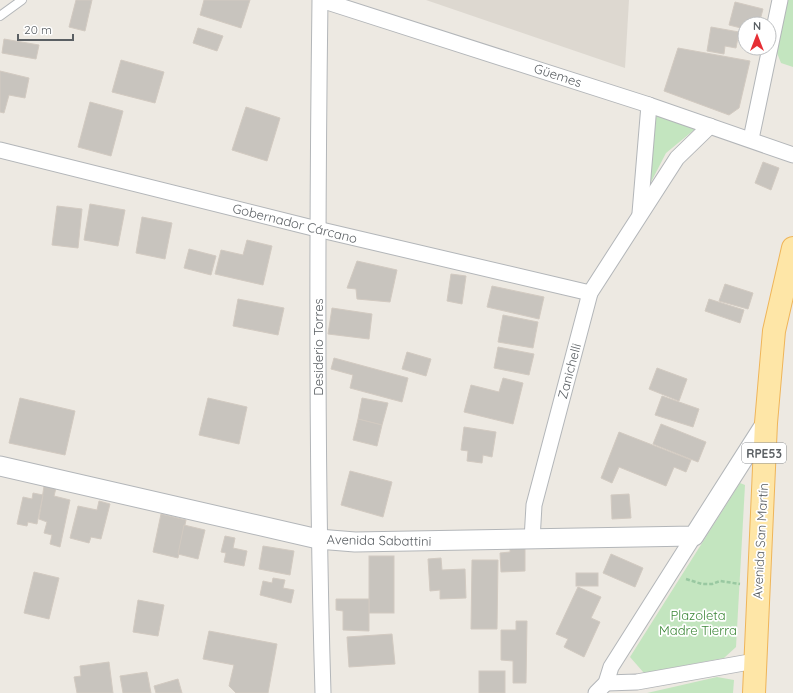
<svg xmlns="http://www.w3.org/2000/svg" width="793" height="693" font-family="Quicksand,sans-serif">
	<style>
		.education { fill: #ddd8d0 }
		.green { fill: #c3e5bf }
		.building { fill: #c8c4be; stroke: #d2cac1 }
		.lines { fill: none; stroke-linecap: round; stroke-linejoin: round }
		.service-casing { stroke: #b3b6b9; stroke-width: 10 }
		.minor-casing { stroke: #b3b6b9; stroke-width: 17 }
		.tertiary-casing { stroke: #b3b6b9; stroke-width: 21 }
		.primary-casing { stroke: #efb559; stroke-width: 24 }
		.path { stroke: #99c8a1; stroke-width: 2.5; stroke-dasharray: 4 2; stroke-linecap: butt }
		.service { stroke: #fff; stroke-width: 8 }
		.minor { stroke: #fff; stroke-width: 15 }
		.tertiary { stroke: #fff; stroke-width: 19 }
		.primary { stroke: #fee6a7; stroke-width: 22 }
		.labels { text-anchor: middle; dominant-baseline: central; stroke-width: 3.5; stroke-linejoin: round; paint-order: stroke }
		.shield { fill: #fff; stroke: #8c8f92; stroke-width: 1 }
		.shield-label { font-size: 12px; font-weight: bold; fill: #5a5f63 }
		.street-label { font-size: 13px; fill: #5a5f63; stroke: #fff }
		.park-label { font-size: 13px; fill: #3b8637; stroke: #fff }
	</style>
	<rect width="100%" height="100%" fill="#ede9e2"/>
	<path class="education" d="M426 0H629L625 68Z"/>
	<g class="green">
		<path d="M785 0H793V67L781 63 775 48Z"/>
		<path d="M657 110 700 125 666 153 648 188Z"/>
		<path d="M740 483 745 485 736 647 724 658 644 673 630 657Z"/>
		<path d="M717 677 734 680 733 693H647Z"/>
	</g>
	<g class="building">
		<path d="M76 0H92L85 31 69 27Z"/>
		<path d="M204 0H250L241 28 200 15Z"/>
		<path d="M735 2 763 9 759 24H745V29L729 25Z"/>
		<path d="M711 27 739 32 736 48 725 46 724 54 707 51Z"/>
		<path d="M198 28 223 36 217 51 193 43Z"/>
		<path d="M4 39 39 45 36 59 2 53Z"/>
		<path d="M678 48 750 61 739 108 729 115 664 91Z"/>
		<path d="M121 60 164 72 155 103 112 92Z"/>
		<path d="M0 71 29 78 25 98 9 95 4 113 0 112Z"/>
		<path d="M90 102 123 111 111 156 78 147Z"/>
		<path d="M246 107 280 118 267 161 232 150Z"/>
		<path d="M763 162 779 168 771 190 755 183Z"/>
		<path d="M90 204 125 210 118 246 84 240Z"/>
		<path d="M57 206 82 209 78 248 52 245Z"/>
		<path d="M142 217 172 223 165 259 136 253Z"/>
		<path d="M247 240 272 246 263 285 215 274 221 250 243 255Z"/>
		<path d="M189 249 216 256 211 275 184 268Z"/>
		<path d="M357 261 397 270 390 302 357 299 356 289 347 288Z"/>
		<path d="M451 274 466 276 462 304 447 301Z"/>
		<path d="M725 284 753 293 748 309 719 301Z"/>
		<path d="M492 286 544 297 539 319 487 307Z"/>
		<path d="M238 299 284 308 278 335 233 326Z"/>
		<path d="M709 299 744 310 740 323 705 311Z"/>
		<path d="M332 308 372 314 369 339 328 334Z"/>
		<path d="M503 315 538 322 533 348 498 342Z"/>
		<path d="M498 347 534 354 529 375 494 368Z"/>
		<path d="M407 352 431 359 426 376 402 369Z"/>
		<path d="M334 358 408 378 402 402 350 388 353 375 331 369Z"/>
		<path d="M657 368 687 379 679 401 649 389Z"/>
		<path d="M503 378 523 383 513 424 464 412 471 385 499 392Z"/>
		<path d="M662 396 699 409 693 427 655 415Z"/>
		<path d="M20 398 75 411 65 455 9 443Z"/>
		<path d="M208 398 247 407 239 444 199 435Z"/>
		<path d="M362 398 388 403 382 425 358 419Z"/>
		<path d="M358 419 382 425 377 446 353 440Z"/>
		<path d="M661 424 706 442 698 462 653 444Z"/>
		<path d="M464 427 496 432 492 457 483 455 482 463 467 461 468 451 461 450Z"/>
		<path d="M619 432 691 460 686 472 674 467 666 486 619 467 612 483 601 478Z"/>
		<path d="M350 471 392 482 383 517 341 505Z"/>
		<path d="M44 486 56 488 54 496 70 500 60 547 50 544 52 535 44 533 47 522 39 519Z"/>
		<path d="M33 493 43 495 37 524 28 522 27 526 17 524 23 497 32 499Z"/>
		<path d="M629 494 631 518 612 519 611 495Z"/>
		<path d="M99 501 110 504 101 539 91 537 89 543 70 538 78 506 97 510Z"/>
		<path d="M161 514 186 520 178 558 153 552Z"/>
		<path d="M184 525 205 530 198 559 178 554Z"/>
		<path d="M225 536 235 538 233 548 247 551 244 566 224 562 226 553 221 552Z"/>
		<path d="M263 546 294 551 290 575 259 569Z"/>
		<path d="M525 548V571L501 572 500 553 510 552V549Z"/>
		<path d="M611 554 643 568 635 587 603 573Z"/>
		<rect x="369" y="556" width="25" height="57"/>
		<path d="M441 558 442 570 465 569 466 598 440 599V590L430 591 428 559Z"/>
		<path d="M472 560H498L497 629H471Z"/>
		<path d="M34 572 59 578 49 619 24 613Z"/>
		<rect x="576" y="573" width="22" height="13"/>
		<path d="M273 578 285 580 283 588 294 590 291 603 260 595 263 581 272 583Z"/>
		<path d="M578 587 601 597 591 618 600 622 584 657 564 647 568 639 556 634Z"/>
		<path d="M336 599H369V631L343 630V611L336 610Z"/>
		<path d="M138 600 164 605 158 636 133 632Z"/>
		<path d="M516 621H527L526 683H513V661L501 660V630H516Z"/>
		<path d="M209 631 277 644 268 693H236L229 686 234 665 203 659Z"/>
		<path d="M392 634 395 664 349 667 347 637Z"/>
		<path d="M109 662 113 693H77L74 677 81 676 80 666Z"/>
		<rect x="479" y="671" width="26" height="22"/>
		<path d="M147 672 151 693H123L120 676Z"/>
		<path d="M178 679 182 693H156L154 686Z"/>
	</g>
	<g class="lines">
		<defs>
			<path id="service" d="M0 16 22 0"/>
			<g id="minor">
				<path d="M320 0C317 231 316 462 323 693"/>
				<path d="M321 0 649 105 793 155"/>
				<path d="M751 139 780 0"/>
				<path d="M0 150 317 229 590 293"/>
				<path d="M640 213 649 105"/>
				<path d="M532 540 534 505 590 293 677 158 710 126"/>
				<path d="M606 683 637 682 755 661"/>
				<path d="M596 693 606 683 611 667 694 536"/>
			</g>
			<path id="tertiary" d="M0 466 318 539 355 542 694 536 766 423"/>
			<path id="primary" d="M754 693 766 423 774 331 793 248"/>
		</defs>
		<use href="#service" class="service-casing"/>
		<use href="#minor" class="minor-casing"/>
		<use href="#tertiary" class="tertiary-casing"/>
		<use href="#primary" class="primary-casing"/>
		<path class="path" d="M686 579 702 584H712L720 581 740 584"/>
		<use href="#service" class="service"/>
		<use href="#minor" class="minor"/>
		<use href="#tertiary" class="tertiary"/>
		<use href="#primary" class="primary"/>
	</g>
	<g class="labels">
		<rect class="shield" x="742" y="443" width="44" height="20" rx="3"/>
		<g class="shield-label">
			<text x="764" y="453">RPE53</text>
		</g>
		<g class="street-label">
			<text transform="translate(558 75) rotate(18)">Güemes</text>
			<text transform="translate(295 223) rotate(14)">Gobernador Cárcano</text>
			<text transform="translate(318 347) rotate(-90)">Desiderio Torres</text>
			<text transform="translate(569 371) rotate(-75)">Zanichelli</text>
			<text transform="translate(379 540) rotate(1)">Avenida Sabattini</text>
			<text transform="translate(760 541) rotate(-87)">Avenida San Martín</text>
		</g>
		<g class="park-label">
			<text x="698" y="615">Plazoleta<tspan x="698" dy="15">Madre Tierra</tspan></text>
		</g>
	</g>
	<g transform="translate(757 36)"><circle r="19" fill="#ffffff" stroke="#bdbfc1"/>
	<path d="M0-3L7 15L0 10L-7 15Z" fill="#e62f35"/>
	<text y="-6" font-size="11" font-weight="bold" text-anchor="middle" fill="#5a5f63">N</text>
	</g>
	<path d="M18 34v6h55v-6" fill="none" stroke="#5a5f63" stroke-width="2"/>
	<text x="24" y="34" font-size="12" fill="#5a5f63" stroke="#ffffff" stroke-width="3" paint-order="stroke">20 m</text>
</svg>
